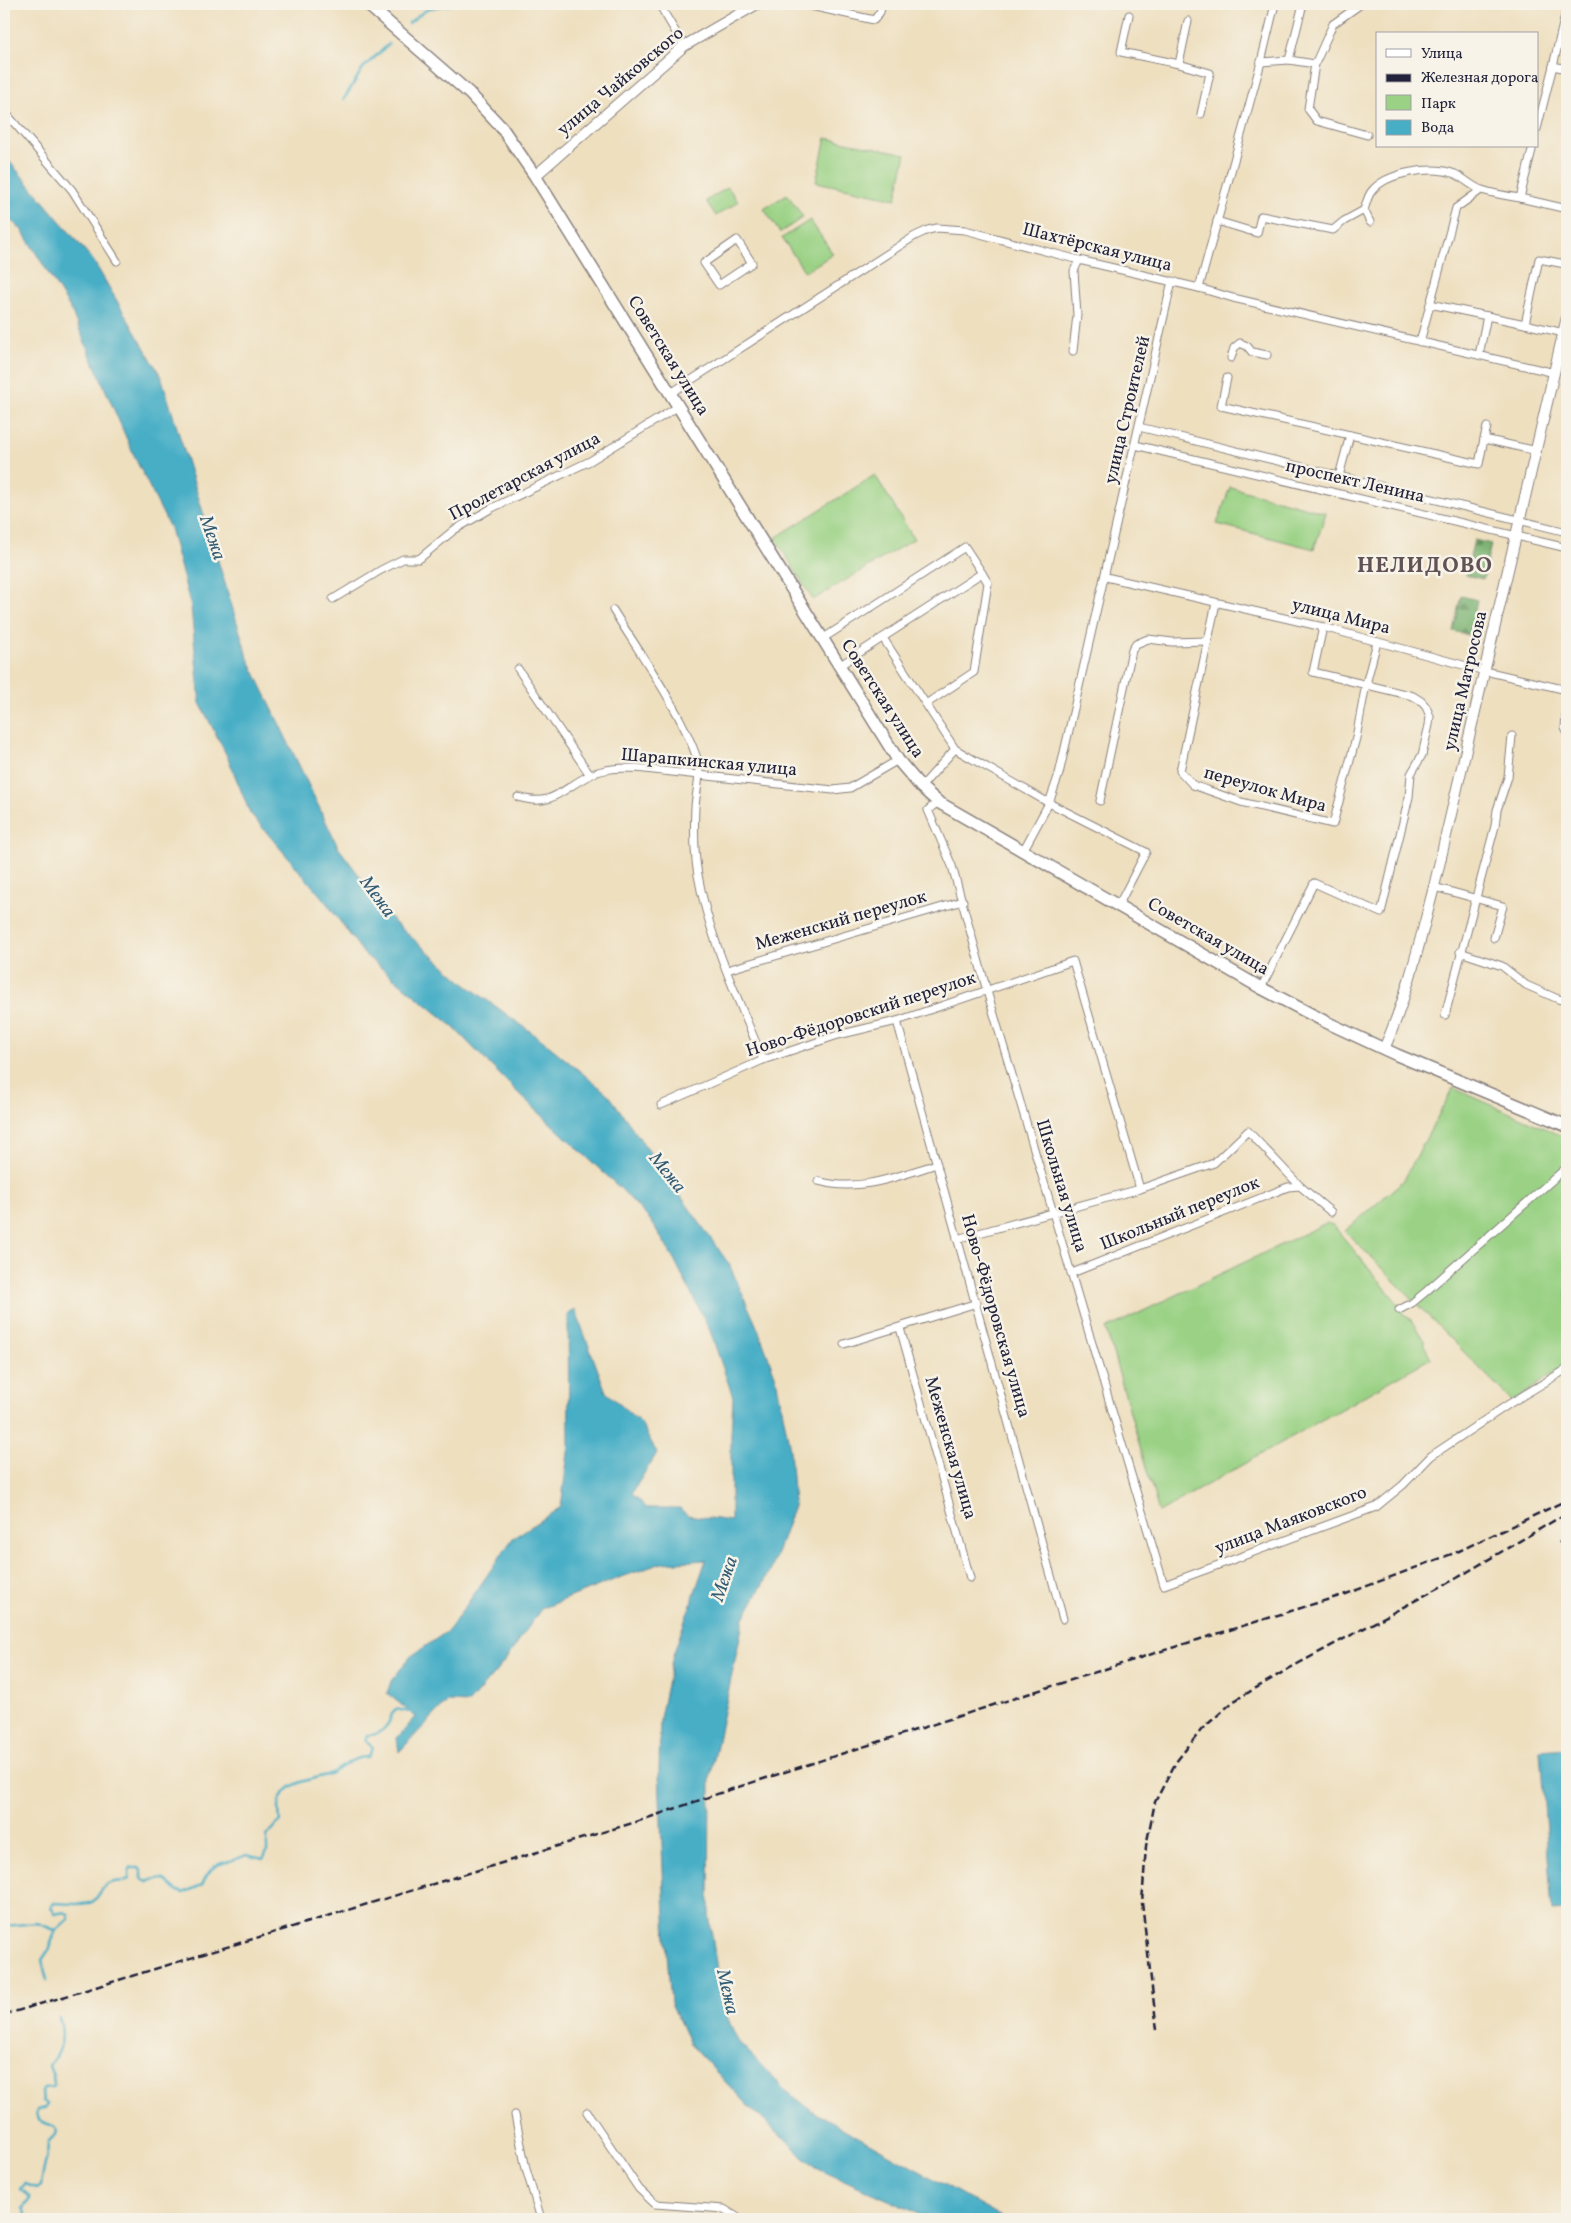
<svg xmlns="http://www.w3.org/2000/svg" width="1571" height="2223" font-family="Vollkorn,serif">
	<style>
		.green { fill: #9ad184; stroke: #5e7a60 }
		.forest { fill: url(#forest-firs); stroke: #4e6a56 }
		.water { fill: #47aec6; stroke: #346880 }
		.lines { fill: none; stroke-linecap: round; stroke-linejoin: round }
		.stream { stroke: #47aec6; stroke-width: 2.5 }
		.street-casing { stroke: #88807d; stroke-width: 9 }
		.secondary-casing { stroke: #88807d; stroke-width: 12 }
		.primary-casing { stroke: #88807d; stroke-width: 14 }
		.street { stroke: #fff; stroke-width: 7 }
		.secondary { stroke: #fff; stroke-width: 10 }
		.primary { stroke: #fff; stroke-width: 11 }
		.rail { stroke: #22223b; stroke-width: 2.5; stroke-dasharray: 8 4; stroke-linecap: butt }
		.labels { text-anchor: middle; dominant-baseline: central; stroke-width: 5; stroke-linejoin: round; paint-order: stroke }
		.street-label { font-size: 18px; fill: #22223b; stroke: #f7f3e8 }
		.water-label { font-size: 19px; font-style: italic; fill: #315a73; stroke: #f7f3e8 }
		.district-label { font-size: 22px; font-weight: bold; letter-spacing: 1px; fill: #605255; stroke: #f7f3e8 }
	</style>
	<defs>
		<pattern id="forest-firs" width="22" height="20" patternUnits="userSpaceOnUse" patternTransform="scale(1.25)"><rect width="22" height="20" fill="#7bb372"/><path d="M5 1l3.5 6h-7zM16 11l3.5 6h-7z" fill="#64915f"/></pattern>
	</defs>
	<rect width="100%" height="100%" fill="#f7f3e8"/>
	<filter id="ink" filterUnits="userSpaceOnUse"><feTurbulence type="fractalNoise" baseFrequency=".02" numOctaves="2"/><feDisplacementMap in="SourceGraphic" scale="10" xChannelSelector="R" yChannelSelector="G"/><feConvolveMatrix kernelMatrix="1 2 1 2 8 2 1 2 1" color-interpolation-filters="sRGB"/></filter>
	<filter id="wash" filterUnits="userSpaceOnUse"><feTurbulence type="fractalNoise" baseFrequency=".0096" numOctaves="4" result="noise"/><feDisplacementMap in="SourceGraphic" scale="20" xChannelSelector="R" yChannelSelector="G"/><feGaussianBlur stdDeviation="1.12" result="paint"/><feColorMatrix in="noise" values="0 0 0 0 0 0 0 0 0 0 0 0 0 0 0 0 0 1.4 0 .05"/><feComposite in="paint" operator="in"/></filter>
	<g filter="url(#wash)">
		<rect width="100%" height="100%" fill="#eedfbf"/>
		<g class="green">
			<path d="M826 138 906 154 896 199 816 182Z"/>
			<path d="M728 187 738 202 716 216 706 201Z"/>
			<path d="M787 194 803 217 780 233 764 209Z"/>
			<path d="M810 220 833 254 805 272 782 238Z"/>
			<path d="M875 475 914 539 813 600 775 538Z"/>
			<path d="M1230 487 1326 513 1314 549 1217 524Z"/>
			<path d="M1453 1088 1567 1138V1364L1513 1402 1345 1231 1404 1180Z"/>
			<path d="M1326 1223 1333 1225 1396 1301 1403 1314 1409 1317 1425 1342 1423 1343 1431 1358 1159 1512 1106 1329Z"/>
		</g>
		<g class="forest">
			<path d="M1474 540 1491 544 1483 579 1466 575Z"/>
			<path d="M1461 596 1477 600 1469 635 1453 631Z"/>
		</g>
		<g class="water">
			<path d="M4 157 10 162 93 260 161 376 248 658 338 847 395 923 465 984 542 1040 609 1095 729 1264 758 1329 776 1378 790 1449 794 1505 772 1568 744 1618 710 1778 709 1914 722 2005 738 2041 785 2090 817 2114 1006 2219H926L913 2211 815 2167 748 2106 690 2044 671 2003 666 1941 659 1774 660 1718 673 1655 706 1560 662 1563 616 1579 541 1609 504 1662 469 1703 447 1702 399 1752 397 1738 416 1717 387 1693 391 1681 410 1657 449 1630 513 1538 561 1507 569 1445 568 1315 575 1309 606 1392 641 1423 657 1453 632 1493 647 1508H680L687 1515 731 1521V1436L733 1397 710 1331 674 1259 651 1221 621 1189 516 1091 449 1023 364 954 325 901 250 813 228 758 200 703 191 607 170 528 135 458 70 308 21 229 4 215Z"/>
			<path d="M1567 1748V1910L1552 1911 1540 1750Z"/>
		</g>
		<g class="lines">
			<g class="stream">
				<path d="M409 23C427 8 428 7 451 5"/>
				<path d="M344 99 363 68 389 44"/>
				<path d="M4 1926 37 1923 55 1930"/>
				<path d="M47 1980 42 1960 48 1951 56 1930 69 1919 68 1914 64 1912 55 1914 51 1907 54 1903C63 1903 86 1906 92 1902 99 1898 101 1886 110 1883 117 1880 123 1883 129 1879V1873L131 1868H139L142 1872V1879L147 1882C170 1872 166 1888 183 1893L202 1885C214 1857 222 1867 246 1855L263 1859 267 1852V1836L280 1821C279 1811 277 1800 285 1792 296 1780 317 1779 332 1773 343 1767 354 1756 367 1757L373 1748 365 1740 367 1735C380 1736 390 1725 392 1713L396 1709 409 1712 411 1709"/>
				<path d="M27 2219 23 2208 30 2199 28 2195 21 2189 25 2184 37 2188 41 2185C43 2169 48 2157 48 2142L55 2135 56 2130 53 2126 38 2120 36 2114 38 2110 45 2108 48 2104 43 2101 42 2092 44 2088 52 2087 54 2084 53 2076 49 2066C51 2060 56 2059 58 2053 63 2043 63 2028 59 2018"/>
			</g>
		</g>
	</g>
	<g filter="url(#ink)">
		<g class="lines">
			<defs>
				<g id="street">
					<path d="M659 4 684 46"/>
					<path d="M802 4 874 20 880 12 882 4"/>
					<path d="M1129 15 1121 52 1179 64 1210 73 1201 114"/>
					<path d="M1289 60 1315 64 1308 109 1317 121 1367 135"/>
					<path d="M1261 62 1289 60 1303 4"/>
					<path d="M1179 64 1188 21"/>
					<path d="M1315 64 1333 24 1361 4"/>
					<path d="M1553 66 1567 7"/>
					<path d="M4 111 72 190 117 261"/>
					<path d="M1537 129 1553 66 1567 69"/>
					<path d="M1533 146 1520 198 1567 209"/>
					<path d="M1217 221 1257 233 1261 216 1333 230 1344 221 1364 210"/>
					<path d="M1370 222 1364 210C1366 204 1368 196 1371 192 1386 172 1433 165 1455 174 1464 178 1472 187 1482 190 1494 194 1507 196 1520 198"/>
					<path d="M737 240 752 263 719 285 704 263Z"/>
					<path d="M1196 287 1199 288 1261 62 1275 4"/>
					<path d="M1430 304 1525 324"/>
					<path d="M1564 333 1525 324 1539 259 1565 264"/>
					<path d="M1420 342 1456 208 1481 190"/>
					<path d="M1073 351 1077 315 1074 271 1079 260"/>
					<path d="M1479 355 1487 316"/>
					<path d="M1231 358 1234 348 1240 343 1247 346 1252 352 1267 355"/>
					<path d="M1227 378 1221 406 1479 464 1484 439 1537 451"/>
					<path d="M671 393 915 236 928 230 937 228 965 230 1079 260 1199 288 1233 298 1555 373"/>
					<path d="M1139 427 1567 532"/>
					<path d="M1484 439 1487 427"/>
					<path d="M1135 445 1567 548"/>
					<path d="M1339 476 1350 435"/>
					<path d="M1106 577 1323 627 1485 671 1567 690"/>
					<path d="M333 599 381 570 403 559H419L454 530 492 508 590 461 679 406"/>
					<path d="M1216 603 1180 771 1193 785 1241 802 1333 824 1356 738 1366 684 1377 642"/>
					<path d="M613 610C641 655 680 709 697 758 702 773 696 791 695 807 694 829 694 853 698 875 709 939 739 1000 763 1060"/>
					<path d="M883 638 955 749 1049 803 1146 852 1118 906"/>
					<path d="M822 639 965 547 982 573 839 666"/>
					<path d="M518 669 590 775"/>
					<path d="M1567 703 1565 728 1567 732"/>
					<path d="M926 704 974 672 988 583 982 573"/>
					<path d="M921 787 955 749"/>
					<path d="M518 797C553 808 561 789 590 775 605 768 620 768 636 768L833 790 850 788 898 760"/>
					<path d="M1100 801 1132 650 1136 644 1148 639 1172 642 1208 641"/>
					<path d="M938 802 928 810 952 866 987 991 1164 1585 1376 1507 1403 1485 1431 1456 1509 1404 1567 1369"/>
					<path d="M1023 851 1049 803 1059 774 1172 281 1176 282"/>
					<path d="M1434 887 1503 906 1494 938"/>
					<path d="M1460 952 1502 966 1526 985 1558 999 1567 1001"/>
					<path d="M727 970 963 901"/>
					<path d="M1261 988 1314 883 1381 913 1409 797 1411 774 1422 755 1429 725 1430 716 1426 707 1421 701 1413 696 1313 672 1323 627"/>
					<path d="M1445 1015 1495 826 1497 810 1508 777 1512 736"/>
					<path d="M897 1021 1063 1619"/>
					<path d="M661 1105 763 1060 838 1035 897 1021 1073 961 1140 1189"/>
					<path d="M818 1181C860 1193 897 1176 937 1164"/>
					<path d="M957 1239 1140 1189 1214 1163 1248 1131 1300 1186 1331 1212"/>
					<path d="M1072 1273 1288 1187 1300 1186"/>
					<path d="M1399 1310 1412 1303 1423 1294 1567 1167"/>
					<path d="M900 1328 970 1578"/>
					<path d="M844 1344 977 1303"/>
					<path d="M587 2112 639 2189 655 2204 724 2209 737 2217 738 2219"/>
					<path d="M515 2115 526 2169 541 2219"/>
				</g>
				<g id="secondary">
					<path d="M535 176 684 46 757 4"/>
					<path d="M1384 1049C1407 997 1420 941 1434 887L1567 317"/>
				</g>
				<path id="primary" d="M367 4 469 93 502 128 535 176 898 760 921 787 938 802 1261 988 1326 1022 1397 1055 1567 1126"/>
			</defs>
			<use href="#street" class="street-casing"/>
			<use href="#secondary" class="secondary-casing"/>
			<use href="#primary" class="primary-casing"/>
			<use href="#street" class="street"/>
			<use href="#secondary" class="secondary"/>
			<use href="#primary" class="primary"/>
			<g class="rail">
				<path d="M1559 1543 1567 1537"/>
				<path d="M4 2015 636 1822 729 1790 1152 1654 1346 1594 1457 1552 1567 1500"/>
				<path d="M1157 2030 1142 1903 1146 1846 1155 1802 1176 1762 1202 1729 1234 1701 1290 1668 1457 1578 1567 1513"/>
			</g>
		</g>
	</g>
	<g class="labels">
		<g class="street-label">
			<text transform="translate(621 82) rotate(-40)">улица Чайковского</text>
			<text transform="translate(1097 248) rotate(14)">Шахтёрская улица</text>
			<text transform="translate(668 356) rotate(58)">Советская улица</text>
			<text transform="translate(1128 410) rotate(-77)">улица Строителей</text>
			<text transform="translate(525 477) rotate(-28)">Пролетарская улица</text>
			<text transform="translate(1355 482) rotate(13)">проспект Ленина</text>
			<text transform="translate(1341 617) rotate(14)">улица Мира</text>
			<text transform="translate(1466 681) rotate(-77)">улица Матросова</text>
			<text transform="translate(882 699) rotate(57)">Советская улица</text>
			<text transform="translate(709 763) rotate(5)">Шарапкинская улица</text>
			<text transform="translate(1265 790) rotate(16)">переулок Мира</text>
			<text transform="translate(841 921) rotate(-16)">Меженский переулок</text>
			<text transform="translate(1208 937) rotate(30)">Советская улица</text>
			<text transform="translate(861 1015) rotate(-18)">Ново-Фёдоровский переулок</text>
			<text transform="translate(1061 1186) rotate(73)">Школьная улица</text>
			<text transform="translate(1180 1214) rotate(-22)">Школьный переулок</text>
			<text transform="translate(995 1316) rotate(74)">Ново-Фёдоровская улица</text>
			<text transform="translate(950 1448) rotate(74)">Меженская улица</text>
			<text transform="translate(1291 1521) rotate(-21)">улица Маяковского</text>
		</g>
		<g class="water-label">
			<text transform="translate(212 538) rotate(71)">Межа</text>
			<text transform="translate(377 897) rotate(54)">Межа</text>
			<text transform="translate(667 1173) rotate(51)">Межа</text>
			<text transform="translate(725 1579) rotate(-71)">Межа</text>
			<text transform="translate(727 1992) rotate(77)">Межа</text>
		</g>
		<g class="district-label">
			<text x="1425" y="566">НЕЛИДОВО</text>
		</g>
	</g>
	<rect width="1571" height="2223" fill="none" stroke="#f7f3e8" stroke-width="20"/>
	<rect x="1376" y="32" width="162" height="115" fill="#f7f3e8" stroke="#a29fa3"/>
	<rect x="1386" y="49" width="25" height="8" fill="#ffffff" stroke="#a29fa3"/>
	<text x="1421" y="58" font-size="15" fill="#22223b">Улица</text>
	<rect x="1386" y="74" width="25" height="8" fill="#22223b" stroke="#a29fa3"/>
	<text x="1421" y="82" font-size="15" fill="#22223b">Железная дорога</text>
	<rect x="1386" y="95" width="25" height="15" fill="#9ad184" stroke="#a29fa3"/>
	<text x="1421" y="108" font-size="15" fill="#22223b">Парк</text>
	<rect x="1386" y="120" width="25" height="15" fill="#47aec6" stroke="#a29fa3"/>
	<text x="1421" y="132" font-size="15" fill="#22223b">Вода</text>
</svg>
